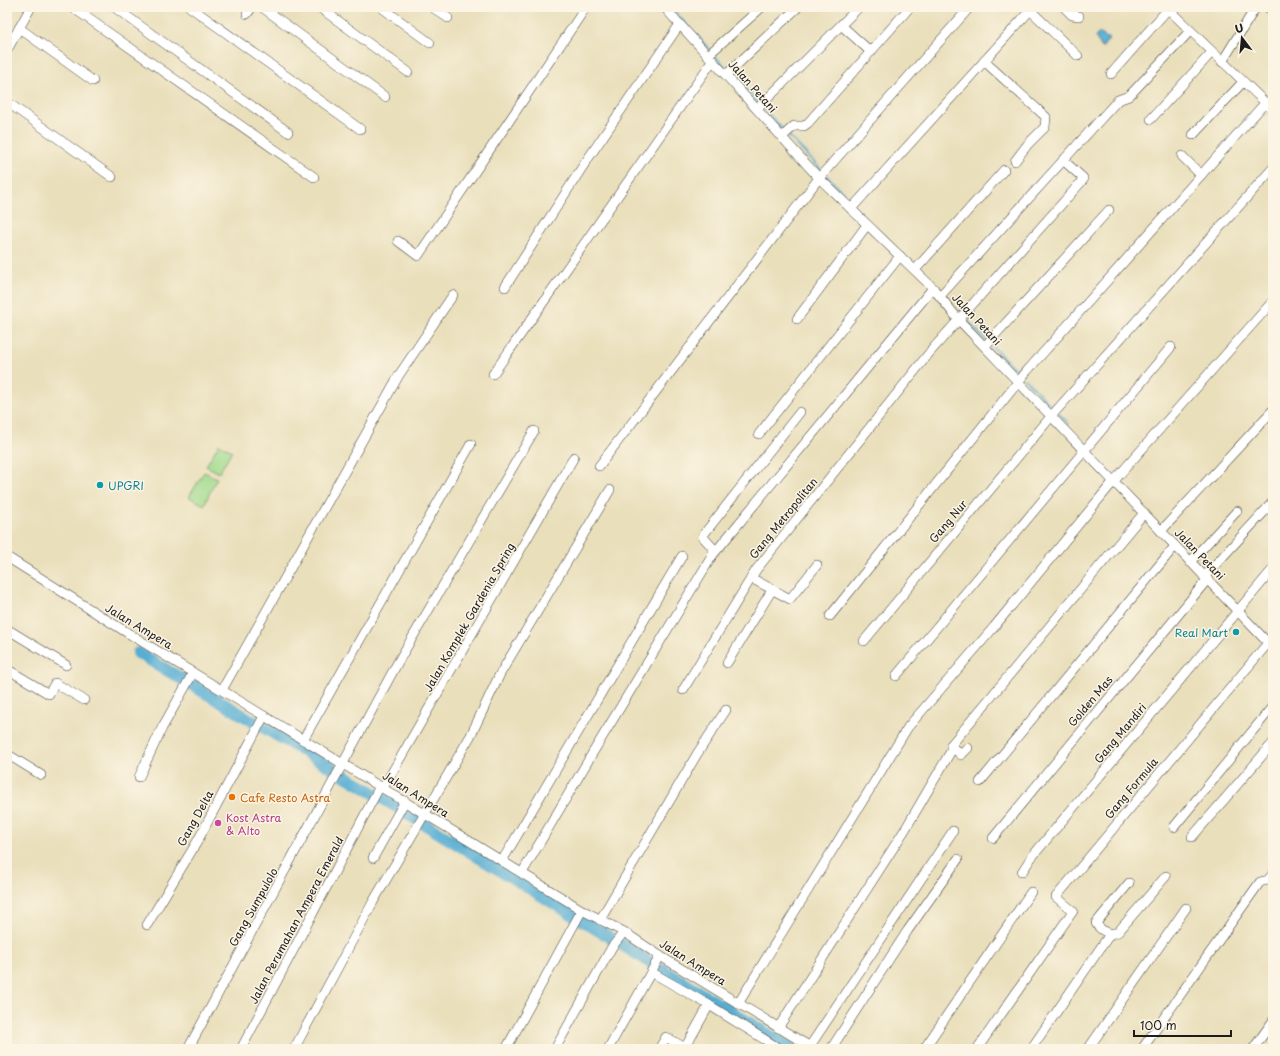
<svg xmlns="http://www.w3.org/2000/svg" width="1280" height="1056" font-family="'Playpen Sans',sans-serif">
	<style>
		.green { fill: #a1da8d; stroke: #5e7b54 }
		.water { fill: #57aed3; stroke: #3a6578 }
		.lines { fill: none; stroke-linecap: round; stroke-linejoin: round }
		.stream { stroke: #57aed3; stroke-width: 2 }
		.river { stroke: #57aed3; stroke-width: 12 }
		.minor-casing { stroke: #3b3934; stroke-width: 10 }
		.minor { stroke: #fff; stroke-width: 9 }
		.culture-dot { fill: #0f9aa8; stroke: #fcf5e5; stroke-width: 1.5 }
		.food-dot { fill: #e8710a; stroke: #fcf5e5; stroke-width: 1.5 }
		.hotel-dot { fill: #d1479c; stroke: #fcf5e5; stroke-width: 1.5 }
		.labels { text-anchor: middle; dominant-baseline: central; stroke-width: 3; stroke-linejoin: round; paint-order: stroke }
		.street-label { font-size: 11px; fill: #1c1c1c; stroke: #fcf5e5 }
		.culture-label { font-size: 11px; fill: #0d838f; stroke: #fcf5e5; text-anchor: start }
		.food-label { font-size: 11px; fill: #c56008; stroke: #fcf5e5; text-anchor: start }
		.hotel-label { font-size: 11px; fill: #b23c85; stroke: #fcf5e5; text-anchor: start }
	</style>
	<rect width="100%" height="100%" fill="#fcf5e5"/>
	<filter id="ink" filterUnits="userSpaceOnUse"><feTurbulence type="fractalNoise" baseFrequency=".025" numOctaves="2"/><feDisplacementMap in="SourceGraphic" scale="8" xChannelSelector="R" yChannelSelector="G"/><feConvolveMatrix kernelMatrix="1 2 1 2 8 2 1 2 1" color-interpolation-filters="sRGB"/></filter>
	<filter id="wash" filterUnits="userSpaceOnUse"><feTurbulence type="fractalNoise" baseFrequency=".012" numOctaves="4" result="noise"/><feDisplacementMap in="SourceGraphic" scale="16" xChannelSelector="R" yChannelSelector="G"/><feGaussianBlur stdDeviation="0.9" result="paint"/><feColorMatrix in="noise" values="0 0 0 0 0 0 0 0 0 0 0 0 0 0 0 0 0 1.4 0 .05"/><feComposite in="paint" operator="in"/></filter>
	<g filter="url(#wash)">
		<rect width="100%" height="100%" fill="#e9dfbb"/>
		<g class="green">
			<path d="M219 444 232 451 219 473 206 466Z"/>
			<path d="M204 472 217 478 204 505 189 497Z"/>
		</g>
		<path class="water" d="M1099 33 1109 39 1102 48 1095 37Z"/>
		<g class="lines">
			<g class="stream">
				<path d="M674 11 709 49"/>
				<path d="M713 54 728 70"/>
				<path d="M731 73 759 104"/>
				<path d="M762 107 785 132"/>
				<path d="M788 135 822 171"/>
				<path d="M825 174 852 203"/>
				<path d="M964 318 986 340"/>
				<path d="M991 345 1020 374"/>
				<path d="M1025 379 1054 409"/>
				<path d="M1058 413 1069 424"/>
			</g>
			<path class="river" d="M138 653 359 784 792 1049"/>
		</g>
	</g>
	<g filter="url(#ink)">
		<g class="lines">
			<defs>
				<g id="minor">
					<path d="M72 7 314 177"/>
					<path d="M114 7 288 132"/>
					<path d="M190 7 360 129"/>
					<path d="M262 7 385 97"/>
					<path d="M319 7 408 72"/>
					<path d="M381 7 430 43"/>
					<path d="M432 7 448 18"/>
					<path d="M664 7 819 178 933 288 958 319 1273 648"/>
					<path d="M1064 7 1072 15 1079 16"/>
					<path d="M1166 7 1273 110"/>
					<path d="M1267 7 1273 11"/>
					<path d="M1030 10 1078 56"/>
					<path d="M247 14 252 7"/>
					<path d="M841 25 871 52"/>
					<path d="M19 28 93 81"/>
					<path d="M7 50 31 7"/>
					<path d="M708 55 762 7"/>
					<path d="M984 61 1046 117 1045 127 1028 144 1015 161"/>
					<path d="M1222 62 1256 7"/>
					<path d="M1111 74 1168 9"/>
					<path d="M726 75 798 7"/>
					<path d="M7 102 112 177"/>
					<path d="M757 109 859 7"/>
					<path d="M1151 119 1212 52"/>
					<path d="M1193 135 1243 82"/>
					<path d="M782 137 794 126H804L808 123 910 7"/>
					<path d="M1182 156 1201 175"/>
					<path d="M851 209 1033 7"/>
					<path d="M398 241 418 256 586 7"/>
					<path d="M915 270 1004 170"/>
					<path d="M505 287 585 163 680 24"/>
					<path d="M940 296 1118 100 1129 96 1190 31"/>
					<path d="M797 319 867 225"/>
					<path d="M985 346 1109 210"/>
					<path d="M493 374 713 60"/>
					<path d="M759 434 900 256"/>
					<path d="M599 466 819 178 970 7"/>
					<path d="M1161 531 1273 410"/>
					<path d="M712 556 933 288"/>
					<path d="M7 557 123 630 502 861 582 910 624 932 660 956 814 1049"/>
					<path d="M1190 562 1237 511"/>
					<path d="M1204 577 1273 502"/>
					<path d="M751 578 790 599 817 565"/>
					<path d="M830 616 1027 371 1265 103"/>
					<path d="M7 629 66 665"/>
					<path d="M864 641 1054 413 1273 168"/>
					<path d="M727 663 772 590"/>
					<path d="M7 669 49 694 55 683 84 700"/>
					<path d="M896 676 1171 347"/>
					<path d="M222 690 399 375 453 295"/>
					<path d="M683 690 756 570 930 352 1083 180V178L1063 160"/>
					<path d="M303 740 471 444"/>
					<path d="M951 745 961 755 968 748"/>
					<path d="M7 754 41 775"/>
					<path d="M139 777 162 728 193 673"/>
					<path d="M980 782 1175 546"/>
					<path d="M383 788 574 457"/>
					<path d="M1174 827 1273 706"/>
					<path d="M1192 837 1273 743"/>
					<path d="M993 838 1207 580"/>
					<path d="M373 858 405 801"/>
					<path d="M502 861 682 556"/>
					<path d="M1022 872 1031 858 1273 569"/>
					<path d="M522 873 592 754 712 556 713 548 703 537 704 534 800 412"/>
					<path d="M1129 883 1096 923C1099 930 1111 936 1118 932L1166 876"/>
					<path d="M600 920 697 754 726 710"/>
					<path d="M147 925 197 842 264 716"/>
					<path d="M651 972 709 1005 685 1048"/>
					<path d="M738 1004 908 727 994 627 1113 482 1273 301"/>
					<path d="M709 1005 780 1049"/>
					<path d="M778 1028 906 828 951 751V745L1144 513"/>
					<path d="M810 1046 953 831"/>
					<path d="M188 1049 398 662 534 431"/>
					<path d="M241 1049 380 786"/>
					<path d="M294 1049 373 902 471 735 500 674 610 490"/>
					<path d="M506 1049 582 910"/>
					<path d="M555 1049 612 947 624 932"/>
					<path d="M608 1049 660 956"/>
					<path d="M659 1049 666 1037 687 1049"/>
					<path d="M831 1049 908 930 958 859"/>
					<path d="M924 1049 1031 892"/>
					<path d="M977 1049 1073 911 1056 897 1273 637"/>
					<path d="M1031 1049 1110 934"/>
					<path d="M1088 1049 1186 908"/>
					<path d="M1142 1049 1260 882 1268 880 1273 874"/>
					<path d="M1253 1049 1273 1021"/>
				</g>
			</defs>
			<use href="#minor" class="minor-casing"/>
			<use href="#minor" class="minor"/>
		</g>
	</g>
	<g class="culture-dot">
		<circle cx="100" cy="485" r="4"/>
		<circle cx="1236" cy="632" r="4"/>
	</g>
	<circle class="food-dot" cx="232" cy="797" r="4"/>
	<circle class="hotel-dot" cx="218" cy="823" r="4"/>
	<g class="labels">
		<g class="street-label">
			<text transform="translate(753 86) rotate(48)">Jalan Petani</text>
			<text transform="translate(977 319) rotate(47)">Jalan Petani</text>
			<text transform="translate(783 518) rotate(-51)">Gang Metropolitan</text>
			<text transform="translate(948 521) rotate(-50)">Gang Nur</text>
			<text transform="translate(1200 554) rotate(46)">Jalan Petani</text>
			<text transform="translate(469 617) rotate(-60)">Jalan Komplek Gardenia Spring</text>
			<text transform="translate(139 626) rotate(31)">Jalan Ampera</text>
			<text transform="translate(1090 701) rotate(-50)">Golden Mas</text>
			<text transform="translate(1120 733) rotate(-50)">Gang Mandiri</text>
			<text transform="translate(1131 788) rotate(-50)">Gang Formula</text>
			<text transform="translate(416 794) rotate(32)">Jalan Ampera</text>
			<text transform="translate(195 818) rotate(-61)">Gang Delta</text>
			<text transform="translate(253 907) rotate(-61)">Gang Sumpulolo</text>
			<text transform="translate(296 920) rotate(-62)">Jalan Perumahan Ampera Emerald</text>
			<text transform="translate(693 962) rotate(32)">Jalan Ampera</text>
		</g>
		<g class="culture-label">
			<text x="108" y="485">UPGRI</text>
			<text x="1228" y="632" text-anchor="end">Real Mart</text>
		</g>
		<g class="food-label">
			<text x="240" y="797">Cafe Resto Astra</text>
		</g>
		<g class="hotel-label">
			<text x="226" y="817">Kost Astra<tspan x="226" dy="13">&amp; Alto</tspan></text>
		</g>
	</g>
	<rect width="1280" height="1056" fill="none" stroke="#fcf5e5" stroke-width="24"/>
	<g transform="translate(1242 38) rotate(344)" stroke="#fcf5e5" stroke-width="3" paint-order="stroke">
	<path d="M0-3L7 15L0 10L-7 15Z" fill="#1c1c1c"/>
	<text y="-6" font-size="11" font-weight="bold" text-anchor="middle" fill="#1c1c1c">U</text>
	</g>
	<path d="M1134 1030v6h97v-6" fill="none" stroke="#1c1c1c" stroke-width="2"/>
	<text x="1140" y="1030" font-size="12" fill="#1c1c1c" stroke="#fcf5e5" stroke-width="3" paint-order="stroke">100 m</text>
</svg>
